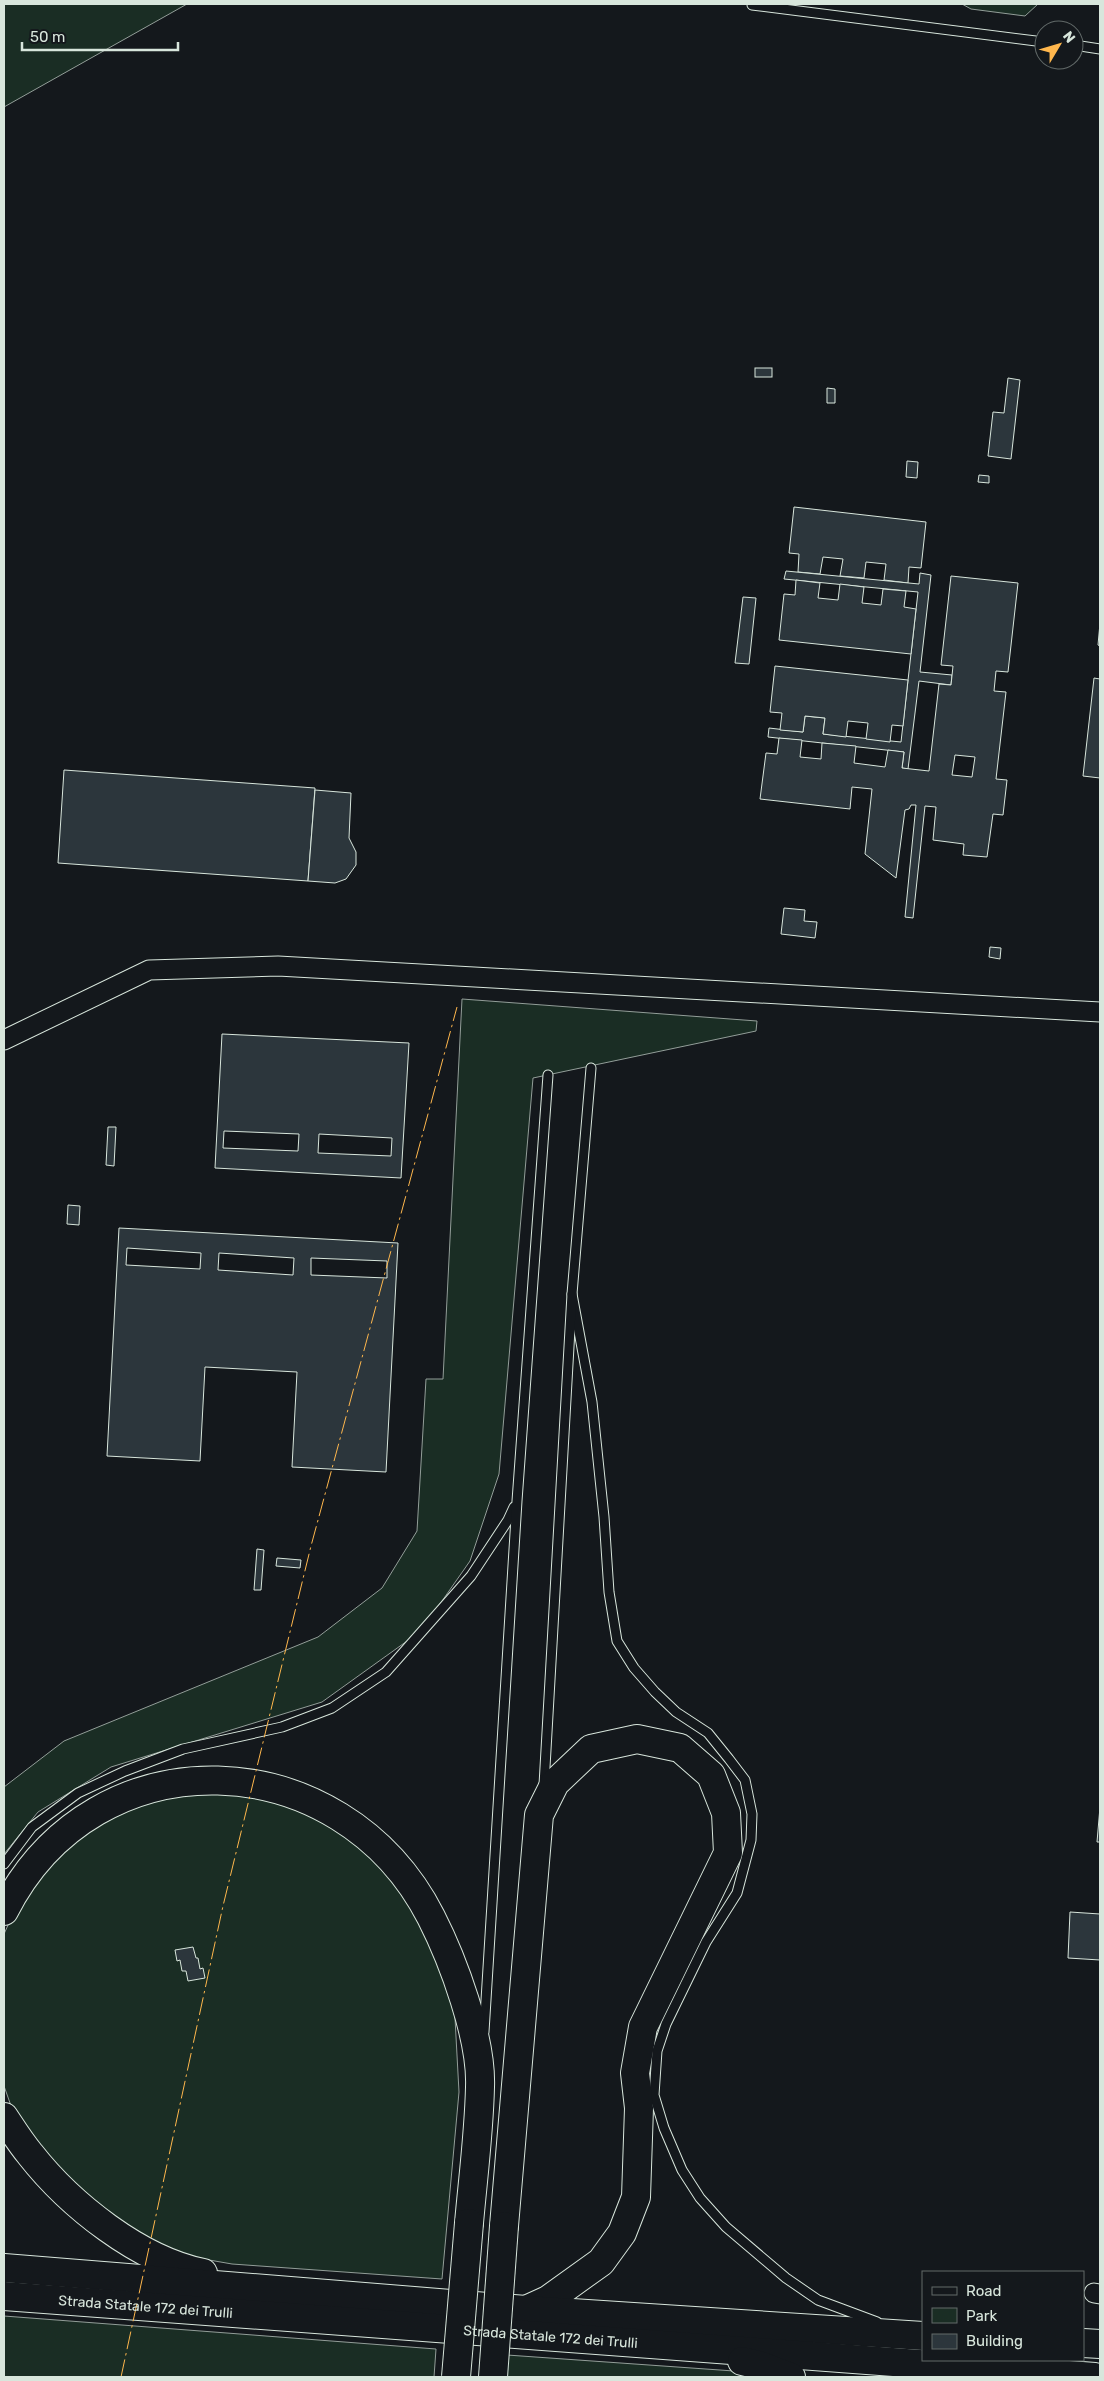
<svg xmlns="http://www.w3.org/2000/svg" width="1104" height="2381" font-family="Rubik,sans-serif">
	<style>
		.green { fill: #1a2d24; stroke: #939e99 }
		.building { fill: #2c363c; stroke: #d8e6dc; fill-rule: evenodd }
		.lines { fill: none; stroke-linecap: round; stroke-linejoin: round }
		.lane-casing { stroke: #d8e6dc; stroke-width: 11 }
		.street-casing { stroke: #d8e6dc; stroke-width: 21 }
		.highway-casing { stroke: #d8e6dc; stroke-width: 30 }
		.lane { stroke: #14181c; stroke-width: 9 }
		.street { stroke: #14181c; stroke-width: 19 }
		.highway { stroke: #14181c; stroke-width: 28 }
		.highway-bridge-casing { stroke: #d8e6dc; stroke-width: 30; stroke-linecap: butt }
		.highway-bridge { stroke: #14181c; stroke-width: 28 }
		.power { stroke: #ffb74d; stroke-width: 1; stroke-dasharray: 18 4 2.5 4; stroke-linecap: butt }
		.labels { text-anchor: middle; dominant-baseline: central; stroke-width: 4; stroke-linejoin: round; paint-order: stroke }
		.street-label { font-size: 14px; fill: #d8e6dc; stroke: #14181c }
	</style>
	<rect width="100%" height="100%" fill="#14181c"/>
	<g class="green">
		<path d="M4 4H187L4 107Z"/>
		<path d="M962 4H1038L1025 16 971 9Z"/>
		<path d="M462 999 757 1021 756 1031 533 1078 499 1474 470 1561 421 1631 322 1702 111 1767 38 1812 4 1854V1787L64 1741 318 1637 382 1588 417 1531 426 1379H443Z"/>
		<path d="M221 1790 300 1805 376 1855 408 1898 445 1971 455 2018 459 2092 442 2279 232 2264 192 2257 154 2243 77 2194 16 2120 4 2086V1934L17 1905 37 1874 86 1830 140 1802Z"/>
		<path d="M4 2316 436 2349 434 2377H4Z"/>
		<path d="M507 2355 734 2371 753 2377H506Z"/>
	</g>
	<g class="building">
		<rect x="755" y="368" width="17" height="9"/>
		<path d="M1008 378 1020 380 1011 459 988 456 993 412 1004 413Z"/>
		<path d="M827 388 835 389V403H827Z"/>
		<path d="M907 461 918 462 917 478 906 477Z"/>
		<path d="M979 475 989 476V483L978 482Z"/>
		<path d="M794 507 926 522 921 568 909 567 908 583 884 580 886 564 866 562 864 578 840 576 843 559 823 557 820 574 798 572 799 554 789 553Z"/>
		<path d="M786 571 919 584 920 573 931 575 920 672 952 675 951 685 919 681 908 769 902 768 904 752 768 737 769 728 803 732 805 716 825 718 823 734 901 742 918 592 784 579Z"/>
		<path d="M951 576 1018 583 1008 672 996 671 994 691 1006 692 996 779 1007 780 1003 815 993 814 987 857 963 855 964 844 933 840 936 807 925 806 913 918 905 917 916 805H911L909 809 905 810 896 878 865 854 872 789 852 787 850 809 760 799 766 753 777 754 779 738 802 740 800 757 821 759 822 743 856 746 854 763 885 767 888 750 904 752 902 768 929 771 939 684 951 685 953 666 941 665ZM955 755 975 757 972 777 952 775Z"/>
		<path d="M796 580 820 583 818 598 838 600 840 584 864 587 862 603 881 605 883 589 906 591 904 607 916 609 911 654 779 640 784 594 795 595Z"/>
		<path d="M743 597 756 598 749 664 735 663Z"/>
		<path d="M1100 623V646L1098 645Z"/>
		<path d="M775 666 908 680 903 726 892 725 890 742 866 739 868 723 848 721 846 737 823 734 825 718 805 716 803 732 780 730 782 713 770 712Z"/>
		<path d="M1094 678 1100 679V778L1083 776Z"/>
		<path d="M64 770 315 788 308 881 58 863Z"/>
		<path d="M315 790 351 793 349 838 356 852V865L346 879 335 883 308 881Z"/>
		<path d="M784 908 805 910 804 921 817 922 815 938 781 934Z"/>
		<path d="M990 947 1001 948 1000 959 989 957Z"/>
		<path d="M222 1034 409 1043 401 1178 215 1168ZM224 1131 299 1134 298 1151 223 1148ZM319 1134 392 1138 391 1156 318 1153Z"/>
		<path d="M108 1127H116L114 1166 106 1165Z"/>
		<path d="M68 1205 80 1206 79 1225 67 1224Z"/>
		<path d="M119 1228 398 1243 386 1472 292 1467 297 1372 205 1367 200 1461 107 1456ZM127 1248 201 1253 200 1269 126 1265ZM219 1253 294 1258 293 1275 218 1270ZM311 1258 387 1261V1278L311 1275Z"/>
		<path d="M257 1549 264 1550 261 1590H254Z"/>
		<path d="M277 1558 301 1560 300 1568 276 1566Z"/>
		<path d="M1100 1807V1842H1097Z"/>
		<path d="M1070 1912 1100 1914V1960L1068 1958Z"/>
		<path d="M193 1947 196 1958H198L200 1969 203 1968 205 1978 188 1981 186 1971H182L180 1960 177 1961 175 1950Z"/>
	</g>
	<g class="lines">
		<defs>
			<g id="lane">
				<path d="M752 5 1044 42"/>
				<path d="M1074 45 1100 49"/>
				<path d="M572 1294 592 1402 604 1517 609 1592 617 1641 634 1668 655 1692 676 1712 708 1733 729 1759 745 1780 752 1814 751 1840 737 1893 706 1942 666 2024 657 2051 654 2095 664 2128 682 2170 700 2198 726 2227 786 2278 818 2300 877 2322"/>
				<path d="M544 1785 572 1294 591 1068"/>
				<path d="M4 1864 32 1827 78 1793 125 1771 183 1749 282 1727 332 1708 386 1672 471 1576 508 1520 514 1507"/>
				<path d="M484 2032 517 1501 548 1075"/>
			</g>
			<g id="street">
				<path d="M4 1040 149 970 278 966 1100 1012"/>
				<path d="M1094 2293 1100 2294"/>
			</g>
			<g id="highway">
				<path d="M4 1911C95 1731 341 1741 431 1917 453 1960 482 2038 480 2087 479 2132 473 2178 469 2223"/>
				<path d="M4 2117C12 2129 20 2142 30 2154 70 2205 139 2260 203 2273"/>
				<path d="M504 2226 539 1815 555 1783 591 1749 637 1739 680 1748 711 1775 726 1813 728 1853 643 2027 635 2073 639 2108 636 2197 622 2233 601 2262 548 2300 526 2310"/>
				<path d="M4 2268 526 2310 923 2336"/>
				<path id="s1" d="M4 2296 1095 2377"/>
				<path d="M1083 2343 1100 2344"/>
				<path d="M742 2361 762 2366 791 2377"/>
			</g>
		</defs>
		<use href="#lane" class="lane-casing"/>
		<use href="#street" class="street-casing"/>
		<use href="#highway" class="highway-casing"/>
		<use href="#lane" class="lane"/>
		<use href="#street" class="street"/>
		<use href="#highway" class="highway"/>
		<defs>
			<g id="highway-bridge">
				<path d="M456 2377 469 2223"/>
				<path d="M493 2377 504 2226"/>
			</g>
		</defs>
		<use href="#highway-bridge" class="highway-bridge-casing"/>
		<use href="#highway-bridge" class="highway-bridge"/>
		<path class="power" d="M121 2377 223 1906 311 1546 457 1007"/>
	</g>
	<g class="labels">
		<g class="street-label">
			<text stroke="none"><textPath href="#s1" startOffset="142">Strada Statale 172 dei Trulli</textPath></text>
			<text stroke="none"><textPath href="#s1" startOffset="548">Strada Statale 172 dei Trulli</textPath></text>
		</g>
	</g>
	<rect width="1104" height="2381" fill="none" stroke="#d8e6dc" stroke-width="10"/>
	<rect x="922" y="2271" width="162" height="90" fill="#14181c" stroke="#626a69"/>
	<rect x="932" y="2287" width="25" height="8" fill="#14181c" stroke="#626a69"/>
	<text x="966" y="2296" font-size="15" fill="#d8e6dc">Road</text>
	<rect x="932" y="2308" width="25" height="15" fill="#1a2d24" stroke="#626a69"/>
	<text x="966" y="2321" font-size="15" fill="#d8e6dc">Park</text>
	<rect x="932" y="2334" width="25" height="15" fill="#2c363c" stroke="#626a69"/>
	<text x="966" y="2346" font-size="15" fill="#d8e6dc">Building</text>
	<g transform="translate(1059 45) rotate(52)"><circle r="24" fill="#14181c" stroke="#626a69"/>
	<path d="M0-4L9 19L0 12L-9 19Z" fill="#ffb74d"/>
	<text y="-8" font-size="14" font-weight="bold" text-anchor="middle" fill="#d8e6dc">N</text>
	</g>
	<path d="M22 42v8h156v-8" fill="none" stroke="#d8e6dc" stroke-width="2.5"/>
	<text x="30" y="42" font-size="15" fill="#d8e6dc" stroke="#14181c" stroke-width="4" paint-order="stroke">50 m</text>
</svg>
